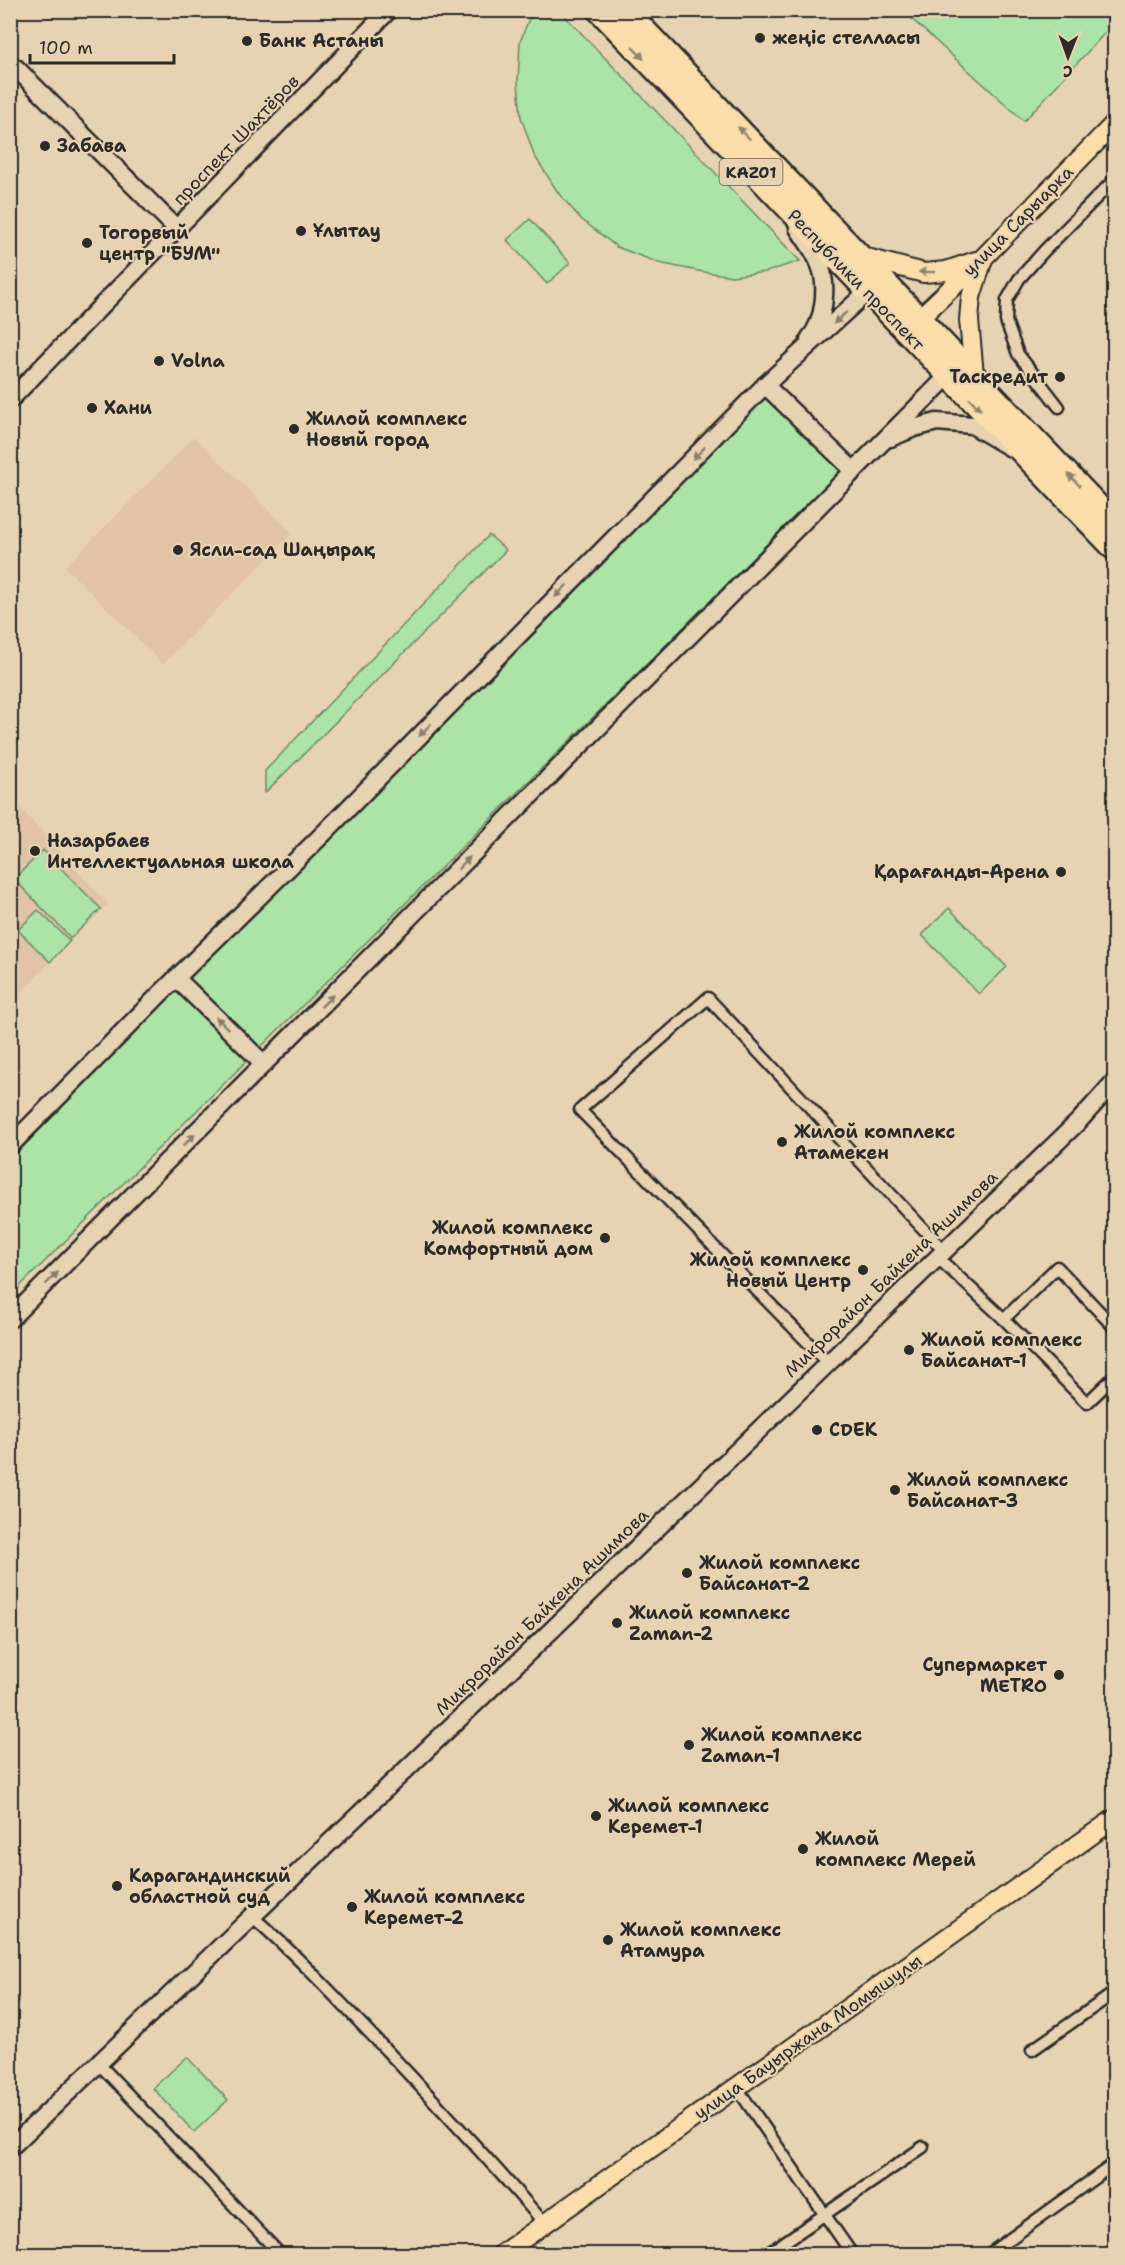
<svg xmlns="http://www.w3.org/2000/svg" width="1125" height="2265" font-family="'Shantell Sans',sans-serif">
	<style>
		.built { fill: #e0c4a5 }
		.green { fill: #ace3a7; stroke: #6c8769; stroke-width: 1.5 }
		.lines { fill: none; stroke-linecap: round; stroke-linejoin: round }
		.street-casing { stroke: #2b2b2b; stroke-width: 15 }
		.secondary-casing { stroke: #2b2b2b; stroke-width: 21 }
		.primary-casing { stroke: #2b2b2b; stroke-width: 22 }
		.highway-casing { stroke: #2b2b2b; stroke-width: 26 }
		.street { stroke: #e7d2b1; stroke-width: 10 }
		.secondary { stroke: #e7d2b1; stroke-width: 16 }
		.primary { stroke: #faddab; stroke-width: 18 }
		.highway { stroke: #faddab; stroke-width: 21 }
		.oneway { fill: #92846b }
		.oneway2 { fill: #897e6e }
		.poi-dot { fill: #2b2b2b; stroke: #e7d2b1; stroke-width: 2 }
		.labels { text-anchor: middle; dominant-baseline: central; stroke-width: 4.5; stroke-linejoin: round; paint-order: stroke }
		.shield { fill: #e7d2b1; stroke: #635d53; stroke-width: 1.5 }
		.shield-label { font-size: 16px; font-weight: bold; fill: #2b2b2b }
		.poi-label { font-size: 18px; font-weight: bold; fill: #2b2b2b; stroke: #e7d2b1; text-anchor: start }
		.street-label { font-size: 18px; fill: #2b2b2b; stroke: #e7d2b1 }
	</style>
	<rect width="100%" height="100%" fill="#e7d2b1"/>
	<filter id="ink" filterUnits="userSpaceOnUse"><feTurbulence type="fractalNoise" baseFrequency=".0167" numOctaves="2"/><feDisplacementMap in="SourceGraphic" scale="12" xChannelSelector="R" yChannelSelector="G"/><feConvolveMatrix kernelMatrix="1 2 1 2 8 2 1 2 1" color-interpolation-filters="sRGB"/></filter>
	<g filter="url(#ink)">
		<g class="built">
			<path d="M194 437 292 533 163 664 65 567Z"/>
			<path d="M11 798 108 905 101 909 11 1003Z"/>
		</g>
		<g class="green">
			<path d="M532 11H560L800 261 766 272 732 276 698 271 659 263 617 247 581 219 559 194 534 155 521 117 518 82 520 42Z"/>
			<path d="M903 11H1114V23L1024 121Z"/>
			<path d="M530 219 570 263 547 284 507 240Z"/>
			<path d="M770 391 843 469 11 1295V1153Z"/>
			<path d="M489 535 506 550 265 793V771Z"/>
			<path d="M43 850 101 909 71 938 14 879Z"/>
			<path d="M949 908 1007 967 979 994 922 935Z"/>
			<path d="M38 910 70 941 50 962 18 930Z"/>
			<path d="M187 2057 228 2100 194 2132 153 2088Z"/>
		</g>
		<g class="lines">
			<defs>
				<g id="street">
					<path d="M1059 407 1018 354 1006 321 1007 300 1019 279 1044 251 1114 180"/>
					<path d="M937 1257 1004 1319 1087 1403 1114 1377"/>
					<path d="M1004 1319 1057 1267 1114 1327"/>
					<path d="M828 1363 580 1110 708 998 943 1250"/>
					<path d="M253 1917C301 1959 344 2006 388 2052 441 2108 494 2165 545 2224"/>
					<path d="M1032 2050 1114 1993"/>
					<path d="M99 2064 280 2254"/>
					<path d="M737 2088 852 2254"/>
					<path d="M767 2254 923 2147"/>
					<path d="M989 2254 1114 2164"/>
				</g>
				<g id="secondary">
					<path d="M10 65 16 68 177 229"/>
					<path d="M798 228C804 238 813 249 818 261 829 282 825 321 809 339"/>
					<path d="M765 385 854 471"/>
					<path d="M10 400 389 10"/>
					<path d="M890 438 914 428 937 422 972 425 1011 448"/>
					<path d="M176 978 264 1064"/>
					<path d="M10 1146 159 995 324 833 765 385 875 285"/>
					<path d="M10 1319 955 369"/>
					<path d="M10 2148 531 1650 1079 1121 1114 1082"/>
				</g>
				<g id="primary">
					<path d="M863 257 924 273 946 271 976 261"/>
					<path d="M909 328 983 258 1114 124"/>
					<path d="M974 375 969 320 971 297 983 259"/>
					<path d="M502 2254 1114 1819"/>
				</g>
				<g id="highway">
					<path d="M598 10 1114 549"/>
					<path d="M626 10 1114 522"/>
				</g>
			</defs>
			<use href="#street" class="street-casing"/>
			<use href="#secondary" class="secondary-casing"/>
			<use href="#primary" class="primary-casing"/>
			<use href="#highway" class="highway-casing"/>
			<use href="#street" class="street"/>
			<use href="#secondary" class="secondary"/>
			<use href="#primary" class="primary"/>
			<use href="#highway" class="highway"/>
		</g>
		<defs><path id="oneway-solid" d="M-6-.8H1V-3.2L6.5 0L1 3.2V.8H-6Z" transform="scale(1.5)"/></defs>
		<g class="oneway">
			<use href="#oneway-solid" transform="translate(638 53) rotate(47)"/>
			<use href="#oneway-solid" transform="translate(744 133) rotate(-134)"/>
			<use href="#oneway-solid" transform="translate(927 272) rotate(-180)"/>
			<use href="#oneway-solid" transform="translate(975 404) rotate(46)"/>
			<use href="#oneway-solid" transform="translate(1074 480) rotate(-134)"/>
		</g>
		<g class="oneway2">
			<use href="#oneway-solid" transform="translate(840 318) rotate(138)"/>
			<use href="#oneway-solid" transform="translate(699 453) rotate(135)"/>
			<use href="#oneway-solid" transform="translate(561 591) rotate(134)"/>
			<use href="#oneway-solid" transform="translate(425 730) rotate(134)"/>
			<use href="#oneway-solid" transform="translate(464 863) rotate(-45)"/>
			<use href="#oneway-solid" transform="translate(327 1001) rotate(-45)"/>
			<use href="#oneway-solid" transform="translate(222 1023) rotate(-136)"/>
			<use href="#oneway-solid" transform="translate(189 1140) rotate(-45)"/>
			<use href="#oneway-solid" transform="translate(52 1278) rotate(-45)"/>
		</g>
	</g>
	<g class="poi-dot">
		<circle cx="760" cy="38" r="6"/>
		<circle cx="247" cy="41" r="6"/>
		<circle cx="45" cy="146" r="6"/>
		<circle cx="301" cy="231" r="6"/>
		<circle cx="87" cy="243" r="6"/>
		<circle cx="159" cy="361" r="6"/>
		<circle cx="1060" cy="377" r="6"/>
		<circle cx="92" cy="408" r="6"/>
		<circle cx="294" cy="429" r="6"/>
		<circle cx="178" cy="550" r="6"/>
		<circle cx="35" cy="851" r="6"/>
		<circle cx="1061" cy="872" r="6"/>
		<circle cx="782" cy="1142" r="6"/>
		<circle cx="605" cy="1238" r="6"/>
		<circle cx="863" cy="1270" r="6"/>
		<circle cx="909" cy="1350" r="6"/>
		<circle cx="817" cy="1430" r="6"/>
		<circle cx="895" cy="1490" r="6"/>
		<circle cx="687" cy="1573" r="6"/>
		<circle cx="617" cy="1623" r="6"/>
		<circle cx="1059" cy="1675" r="6"/>
		<circle cx="689" cy="1745" r="6"/>
		<circle cx="596" cy="1816" r="6"/>
		<circle cx="803" cy="1849" r="6"/>
		<circle cx="117" cy="1886" r="6"/>
		<circle cx="352" cy="1907" r="6"/>
		<circle cx="608" cy="1940" r="6"/>
	</g>
	<g class="labels">
		<rect class="shield" x="719.5" y="159" width="63" height="26" rx="4.5"/>
		<g class="shield-label">
			<text x="751" y="172">KАZ01</text>
		</g>
		<g class="poi-label">
			<text x="772" y="38">жеңіс стелласы</text>
			<text x="259" y="41">Банк Астаны</text>
			<text x="57" y="146">Забава</text>
			<text x="313" y="231">Ұлытау</text>
			<text x="99" y="233">Тогорвый<tspan x="99" dy="21">центр "БУМ"</tspan></text>
			<text x="171" y="361">Volna</text>
			<text x="1048" y="377" text-anchor="end">Таскредит</text>
			<text x="104" y="408">Хани</text>
			<text x="306" y="419">Жилой комплекс<tspan x="306" dy="21">Новый город</tspan></text>
			<text x="190" y="550">Ясли-сад Шаңырақ</text>
			<text x="47" y="841">Назарбаев<tspan x="47" dy="21">Интеллектуальная школа</tspan></text>
			<text x="1049" y="872" text-anchor="end">Қарағанды-Арена</text>
			<text x="794" y="1132">Жилой комплекс<tspan x="794" dy="21">Атамекен</tspan></text>
			<text x="593" y="1228" text-anchor="end">Жилой комплекс<tspan x="593" dy="21">Комфортный дом</tspan></text>
			<text x="851" y="1260" text-anchor="end">Жилой комплекс<tspan x="851" dy="21">Новый Центр</tspan></text>
			<text x="921" y="1340">Жилой комплекс<tspan x="921" dy="21">Байсанат-1</tspan></text>
			<text x="829" y="1430">CDEK</text>
			<text x="907" y="1480">Жилой комплекс<tspan x="907" dy="21">Байсанат-3</tspan></text>
			<text x="699" y="1563">Жилой комплекс<tspan x="699" dy="21">Байсанат-2</tspan></text>
			<text x="629" y="1613">Жилой комплекс<tspan x="629" dy="21">Zaman-2</tspan></text>
			<text x="1047" y="1665" text-anchor="end">Супермаркет<tspan x="1047" dy="21">METRO</tspan></text>
			<text x="701" y="1735">Жилой комплекс<tspan x="701" dy="21">Zaman-1</tspan></text>
			<text x="608" y="1806">Жилой комплекс<tspan x="608" dy="21">Керемет-1</tspan></text>
			<text x="815" y="1839">Жилой<tspan x="815" dy="21">комплекс Мерей</tspan></text>
			<text x="129" y="1876">Карагандинский<tspan x="129" dy="21">областной суд</tspan></text>
			<text x="364" y="1897">Жилой комплекс<tspan x="364" dy="21">Керемет-2</tspan></text>
			<text x="620" y="1930">Жилой комплекс<tspan x="620" dy="21">Атамура</tspan></text>
		</g>
		<g class="street-label">
			<text transform="translate(236 140) rotate(-46)">проспект Шахтёров</text>
			<text transform="translate(1018 221) rotate(-45)">улица Сарыарка</text>
			<text transform="translate(856 280) rotate(46)">Республики проспект</text>
			<text transform="translate(891 1274) rotate(-44)">Микрорайон Байкена Ашимова</text>
			<text transform="translate(542 1612) rotate(-44)">Микрорайон Байкена Ашимова</text>
			<text transform="translate(808 2037) rotate(-35)">улица Бауыржана Момышулы</text>
		</g>
	</g>
	<rect width="1125" height="2265" fill="none" stroke="#e7d2b1" stroke-width="36"/>
	<rect x="18" y="18" width="1089" height="2229" fill="none" stroke="#2b2b2b" stroke-width="2" filter="url(#ink)"/>
	<g transform="translate(1068 57) rotate(181)" stroke="#e7d2b1" stroke-width="4.5" paint-order="stroke">
	<path d="M0-4.5L10 22L0 15L-10 22Z" fill="#2b2b2b"/>
	<text y="-9" font-size="16" font-weight="bold" text-anchor="middle" fill="#2b2b2b">С</text>
	</g>
	<path d="M30 54v9h144v-9" fill="none" stroke="#2b2b2b" stroke-width="3"/>
	<text x="39" y="54" font-size="18" fill="#2b2b2b" stroke="#e7d2b1" stroke-width="4.5" paint-order="stroke">100 m</text>
</svg>
